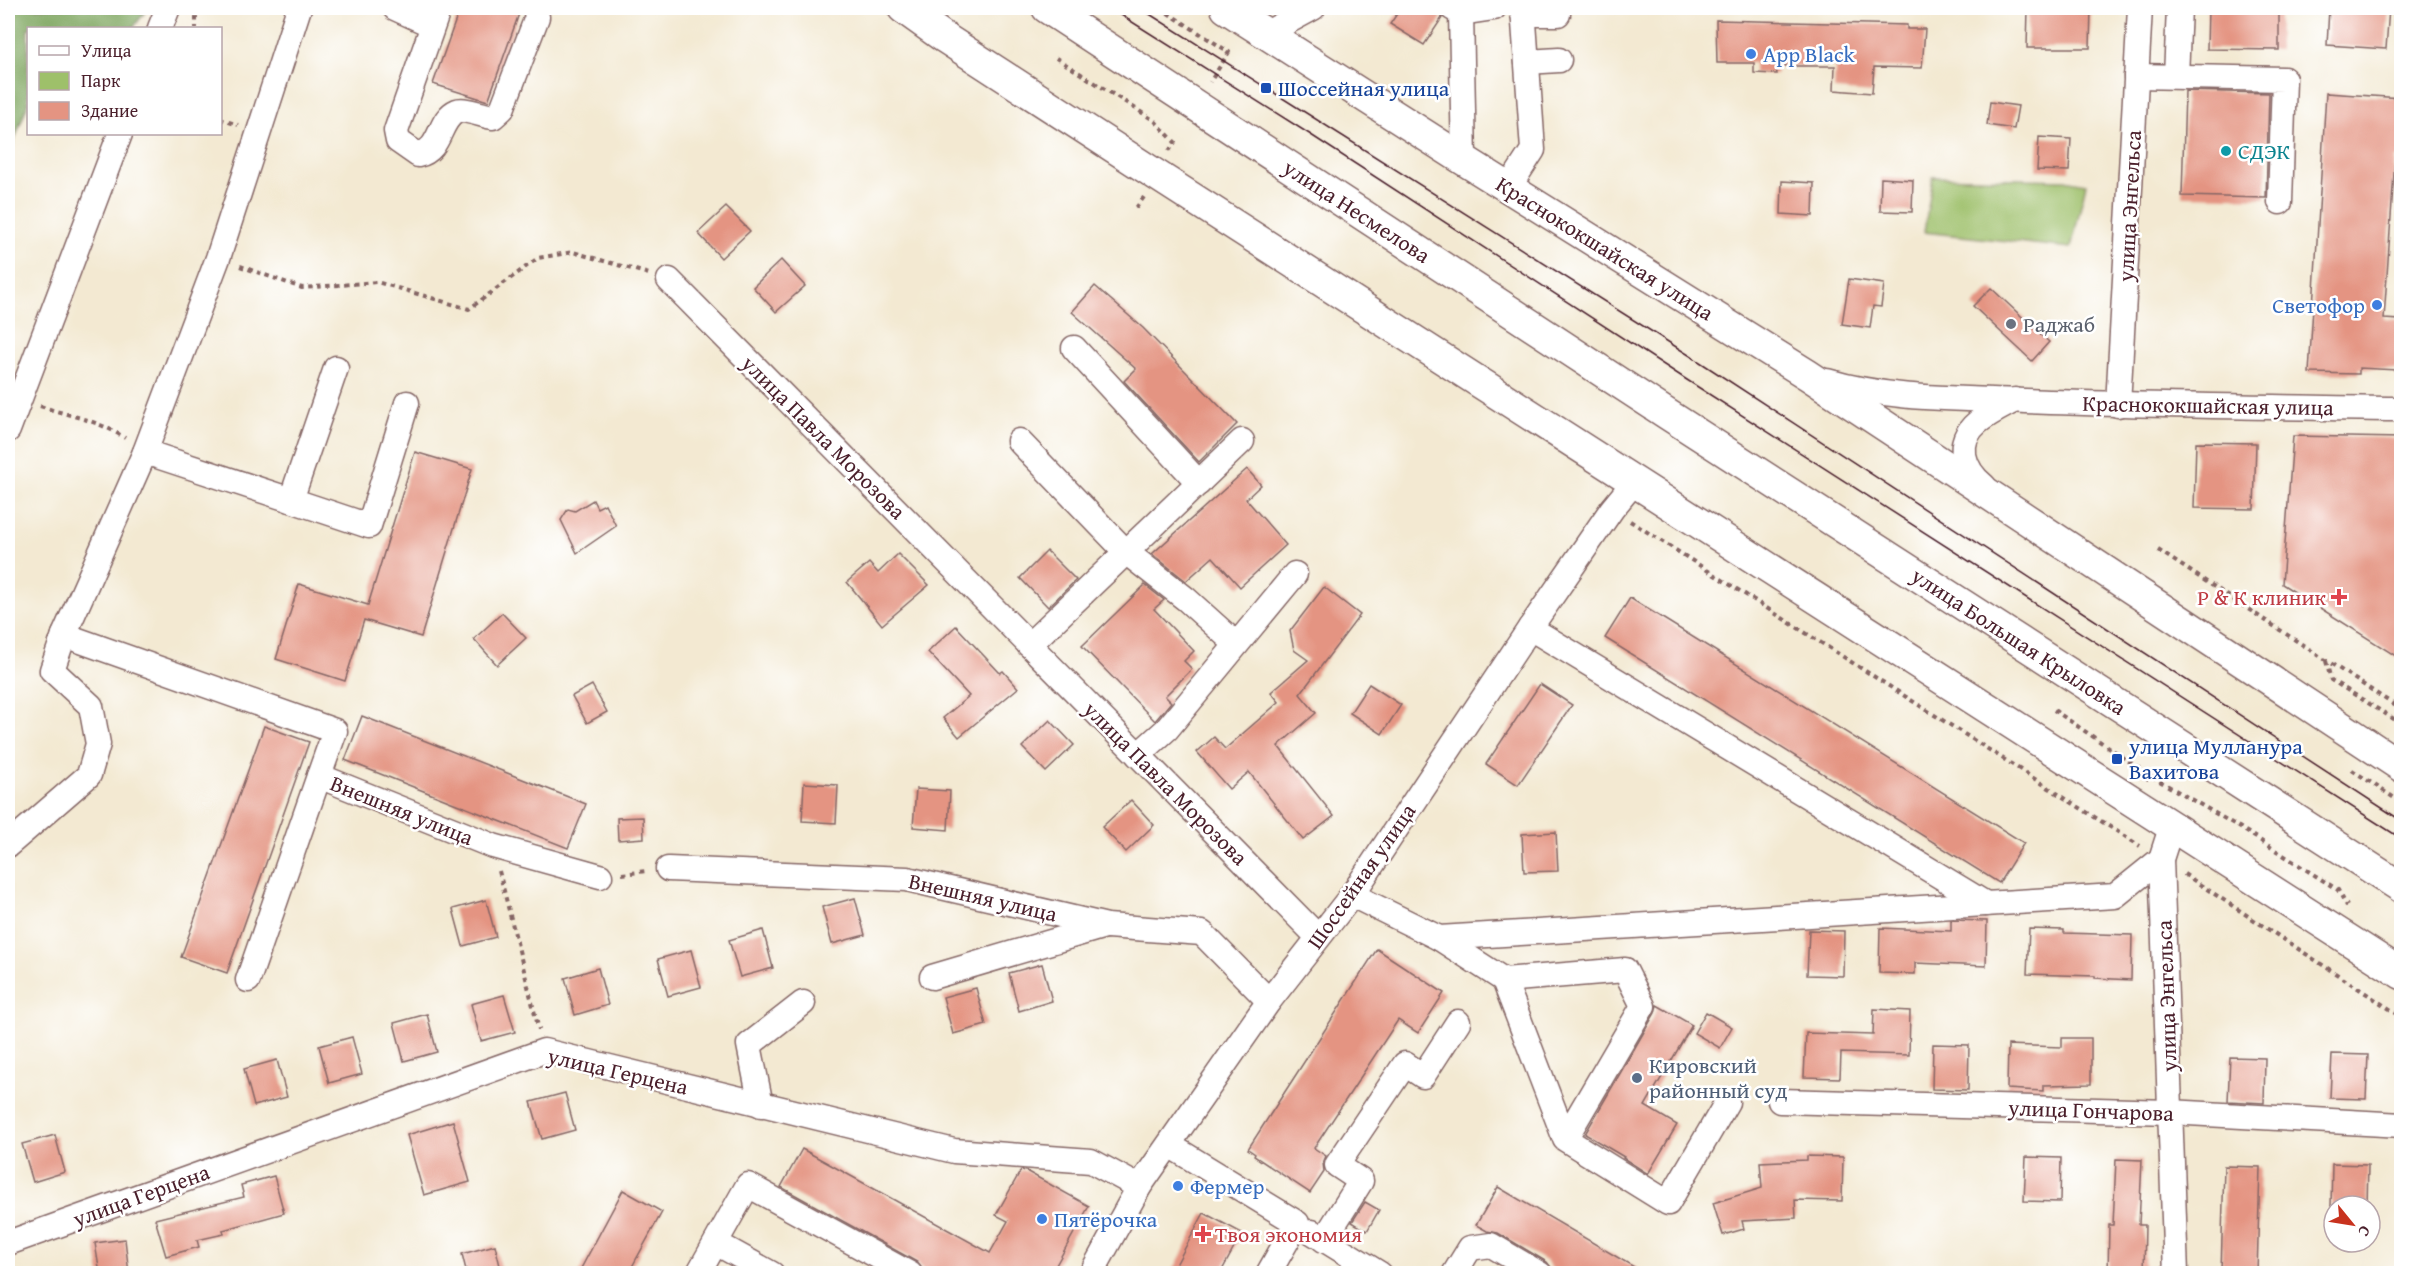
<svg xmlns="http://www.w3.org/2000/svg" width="2409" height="1281" font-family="'Gentium Book Plus',serif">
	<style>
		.green { fill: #9ec06a; stroke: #74704a; stroke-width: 1.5 }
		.forest { fill: #7ea65e; stroke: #646244; stroke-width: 1.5 }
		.building { fill: #e49482 }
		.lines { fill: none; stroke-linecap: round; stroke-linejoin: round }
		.minor-casing { stroke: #856665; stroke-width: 27 }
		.major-casing { stroke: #856665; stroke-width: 33 }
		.path { stroke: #856665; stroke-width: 4; stroke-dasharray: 4.5 4.5; stroke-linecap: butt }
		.minor { stroke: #fff; stroke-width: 24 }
		.major { stroke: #fff; stroke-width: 30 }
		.tram { stroke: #4a1f2b; stroke-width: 1.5 }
		.shop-dot { fill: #3f7fe0; stroke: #fff; stroke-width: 2 }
		.transit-dot { fill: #1a4fb4; stroke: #fff; stroke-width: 2 }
		.culture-dot { fill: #0f9aa8; stroke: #fff; stroke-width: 2 }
		.worship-dot { fill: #6b7280; stroke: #fff; stroke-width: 2 }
		.health-dot { fill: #e0444e; stroke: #fff; stroke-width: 2 }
		.service-dot { fill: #5c6f8a; stroke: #fff; stroke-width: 2 }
		.labels { text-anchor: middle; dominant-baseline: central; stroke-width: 5; stroke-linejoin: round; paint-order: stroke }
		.shop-label { font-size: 22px; fill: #366cbe; stroke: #fff; text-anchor: start }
		.transit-label { font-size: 22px; fill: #164399; stroke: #fff; text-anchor: start }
		.culture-label { font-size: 22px; fill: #0d838f; stroke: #fff; text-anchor: start }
		.street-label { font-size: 22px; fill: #4a1f2b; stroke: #fff }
		.worship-label { font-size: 22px; fill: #5b616d; stroke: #fff; text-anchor: start }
		.health-label { font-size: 22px; fill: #be3a42; stroke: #fff; text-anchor: end }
		.service-label { font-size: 22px; fill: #4e5e75; stroke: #fff; text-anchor: start }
	</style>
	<rect width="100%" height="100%" fill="#fff"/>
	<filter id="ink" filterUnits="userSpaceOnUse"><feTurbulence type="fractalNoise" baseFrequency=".0167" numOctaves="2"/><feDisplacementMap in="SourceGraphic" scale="12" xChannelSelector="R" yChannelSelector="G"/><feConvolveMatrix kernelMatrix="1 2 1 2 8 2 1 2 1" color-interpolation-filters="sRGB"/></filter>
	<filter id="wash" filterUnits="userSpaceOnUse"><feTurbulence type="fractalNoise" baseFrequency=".008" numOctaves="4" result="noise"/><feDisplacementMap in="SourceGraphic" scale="24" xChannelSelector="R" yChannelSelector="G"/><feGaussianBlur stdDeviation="1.35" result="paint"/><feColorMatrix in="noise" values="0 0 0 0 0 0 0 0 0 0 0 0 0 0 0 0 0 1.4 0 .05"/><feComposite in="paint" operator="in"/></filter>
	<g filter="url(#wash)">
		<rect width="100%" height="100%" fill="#f3e9d2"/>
		<path class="green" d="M1933 177 2065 180 2086 184 2071 248 1924 232Z"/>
		<path class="forest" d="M8 8H148L133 28H28V103L8 158Z"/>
		<g id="blocks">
			<g class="building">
				<path d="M460 8H521L488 101 433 84Z"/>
				<path d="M1401 8H1438L1442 18 1424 45 1390 24Z"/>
				<path d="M2028 8H2091L2090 48H2027Z"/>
				<path d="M2208 8H2279V50L2207 49Z"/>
				<path d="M2329 8H2389L2386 49 2327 45Z"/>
				<path d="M1716 20 1907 25V29H1925L1922 68 1874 67 1872 93 1834 90 1835 66H1776L1777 74 1754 73V63H1717Z"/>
				<path d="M2185 91 2269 93 2266 198 2182 196Z"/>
				<path d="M2326 93 2402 98V159L2395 158 2384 319 2400 320 2397 370 2359 368V374L2309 373Z"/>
				<path d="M1990 102 2018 106 2014 129 1987 125Z"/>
				<path d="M2039 137 2071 139 2069 171 2037 170Z"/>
				<path d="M1881 178 1913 180 1912 212 1880 211Z"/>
				<path d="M1782 181 1814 183 1813 216 1781 214Z"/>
				<path d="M726 207 750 231 721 258 698 233Z"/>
				<path d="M781 260 805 286 776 312 753 287Z"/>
				<path d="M1849 279 1884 284 1881 307 1873 306 1870 328 1842 324Z"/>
				<path d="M1095 286 1143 328 1237 424 1199 462 1124 381 1136 369 1072 312Z"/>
				<path d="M1991 288 2049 342 2032 361 1973 306Z"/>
				<path d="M2293 436 2402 438V660L2282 584Z"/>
				<path d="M2196 442 2256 443 2254 509 2194 508Z"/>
				<path d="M415 452 472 469 421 637 364 620 345 681 276 659 299 584 368 605Z"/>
				<path d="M1247 469 1261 485 1246 499 1286 545 1240 587 1213 557 1186 581 1152 554Z"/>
				<path d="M593 500 597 508 605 504 616 526 577 553 561 520 568 509 575 511Z"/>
				<path d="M1047 551 1076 580 1048 607 1020 578Z"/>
				<path d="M898 554 929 585 882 625 847 582 869 563 878 573Z"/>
				<path d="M1145 585 1164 600 1154 609 1194 651 1184 661 1192 669 1165 696 1171 702 1155 721 1082 646Z"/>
				<path d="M1324 587 1360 615 1300 694 1316 713 1278 746 1334 816 1303 840 1249 772 1229 789 1197 752 1214 737 1225 749 1279 702 1271 692 1308 660 1294 650 1290 631Z"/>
				<path d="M1630 598 2024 843 1999 883 1605 638Z"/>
				<path d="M502 613 526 638 497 665 474 639Z"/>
				<path d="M956 626 1000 673 1003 671 1018 688 959 737 943 718 969 696 928 652Z"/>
				<path d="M1369 684 1401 705 1382 734 1350 713Z"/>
				<path d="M1540 684 1572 705 1518 785 1486 764Z"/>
				<path d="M592 685 607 712 587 723 572 696Z"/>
				<path d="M362 716 586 804 568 848 345 760Z"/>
				<path d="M1050 720 1074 745 1046 772 1022 747Z"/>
				<path d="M264 726 309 742 227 973 181 957Z"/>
				<path d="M804 783 838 785 836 823 802 821Z"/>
				<path d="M916 789 950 791 948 830 913 827Z"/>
				<path d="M1131 800 1154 825 1126 852 1102 827Z"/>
				<path d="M643 817 644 838 618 840 617 818Z"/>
				<path d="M1556 832 1558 871 1524 872 1522 834Z"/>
				<path d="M855 898 865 935 832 944 822 907Z"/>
				<path d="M486 900 496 937 463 946 453 909Z"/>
				<path d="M1951 920 1987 921 1986 966 1915 963V974L1879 973 1880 928 1951 931Z"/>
				<path d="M2029 929 2064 930V933L2132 935 2131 980 2095 978V976L2027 974Z"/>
				<path d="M763 930 773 968 740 977 729 940Z"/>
				<path d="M1809 930 1844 931 1843 976 1807 975Z"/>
				<path d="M1377 949 1444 993 1418 1033 1398 1020 1314 1148 1326 1156 1323 1163 1324 1172 1310 1193 1254 1156 1255 1154 1248 1149Z"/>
				<path d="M691 950 701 987 668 996 658 959Z"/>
				<path d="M1042 964 1052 1001 1019 1011 1009 973Z"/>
				<path d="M598 968 608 1005 575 1015 565 978Z"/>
				<path d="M976 988 986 1025 953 1034 943 997Z"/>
				<path d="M504 995 515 1032 481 1041 471 1004Z"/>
				<path d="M1657 1005 1692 1025 1645 1106 1677 1125 1648 1174 1623 1158 1624 1157 1585 1134 1655 1013Z"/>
				<path d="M1874 1009 1910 1011 1909 1055 1841 1053 1840 1078 1804 1077 1806 1033 1873 1035Z"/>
				<path d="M1706 1012 1732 1027 1720 1048 1694 1033Z"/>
				<path d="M427 1014 437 1052 404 1061 394 1023Z"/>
				<path d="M352 1037 362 1074 329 1083 319 1046Z"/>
				<path d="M2062 1038H2091V1084L2043 1085V1091L2007 1089 2008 1045 2062 1047Z"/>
				<path d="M1933 1044 1969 1045 1968 1090 1932 1089Z"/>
				<path d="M2332 1054 2368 1055 2366 1099 2330 1098Z"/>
				<path d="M2230 1057 2265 1058 2264 1103 2228 1101Z"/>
				<path d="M277 1060 287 1097 254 1106 244 1069Z"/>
				<path d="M565 1093 575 1130 542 1139 531 1102Z"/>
				<path d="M453 1121 470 1182 424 1195 407 1135Z"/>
				<path d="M55 1135 65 1172 33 1182 22 1144Z"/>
				<path d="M802 1149 990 1253 1008 1221 996 1215 1021 1170 1026 1171 1089 1206 1051 1274H930L923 1270 917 1262 781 1187Z"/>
				<path d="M1807 1156 1843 1157 1842 1201 1795 1200 1796 1218 1742 1221 1744 1229 1723 1235 1713 1203 1762 1188 1760 1162 1807 1160Z"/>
				<path d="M2026 1157 2061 1158 2060 1202 2024 1201Z"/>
				<path d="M2116 1159 2142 1160 2139 1225H2145L2144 1274H2108L2109 1225H2113Z"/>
				<path d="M2332 1164 2368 1165 2367 1206H2331Z"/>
				<path d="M2224 1166 2260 1167 2257 1273 2221 1272Z"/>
				<path d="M274 1176 284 1213 223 1230 224 1234 197 1240 199 1247 166 1256 155 1219 244 1197 241 1185Z"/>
				<path d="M1498 1187 1646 1274H1560L1553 1270 1547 1262 1498 1233 1487 1231 1476 1225Z"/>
				<path d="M623 1190 662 1212 628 1274H578Z"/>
				<path d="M1365 1202 1379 1210 1367 1231 1352 1222Z"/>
				<path d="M1204 1213 1242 1233 1220 1274H1171Z"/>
				<path d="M125 1239 129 1274H100L95 1243Z"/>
				<path d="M495 1245 502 1274H467L462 1254Z"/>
			</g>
		</g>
	</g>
	<g filter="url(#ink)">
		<use href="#blocks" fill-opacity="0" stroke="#856665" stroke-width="1.5"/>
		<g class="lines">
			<defs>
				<g id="minor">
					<path d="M395 8 432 25"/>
					<path d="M439 8 396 131 398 141 418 155C442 150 438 119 457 111 465 108 484 116 493 117L502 109 537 17 535 8"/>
					<path d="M1452 8 1461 13 1464 160"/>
					<path d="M1461 13 1494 8"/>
					<path d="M1523 14H1558"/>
					<path d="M160 28 168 8"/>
					<path d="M1267 33 1313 8"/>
					<path d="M1527 62 1559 60"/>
					<path d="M2136 76 2284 79 2280 202"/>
					<path d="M2176 76 2179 8"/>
					<path d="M1509 187 1533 150 1523 8"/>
					<path d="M669 280 1318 937"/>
					<path d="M1074 348 1199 483"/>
					<path d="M1827 381C1890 400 1959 398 2025 401 2150 406 2276 407 2402 409"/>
					<path d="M2118 405 2140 8"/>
					<path d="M8 430 120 134"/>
					<path d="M1019 441 1126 552 1186 599 1236 644"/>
					<path d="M145 452 291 500 336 368"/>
					<path d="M1984 486C1963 469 1954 442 1978 422 1989 413 2002 407 2015 400"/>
					<path d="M291 500 369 526 407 403"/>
					<path d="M1530 628 1986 904"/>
					<path d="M64 635 335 731 319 776 493 846 600 876"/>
					<path d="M1029 645 1242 441"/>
					<path d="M1138 755 1167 729 1295 574"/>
					<path d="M2171 828 2161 859 2176 1274"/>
					<path d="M8 845 89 775 98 744 91 706 52 670 64 635 145 452 218 258 299 8"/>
					<path d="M668 869 907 879 1107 926 1202 933 1269 1001"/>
					<path d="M1352 895 1439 938 2115 896 2161 859"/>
					<path d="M1439 938 1504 980"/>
					<path d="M932 977 1105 926"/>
					<path d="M248 980 319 776"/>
					<path d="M1780 1101 2170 1112 2402 1125"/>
					<path d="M761 1105 749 1045 803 1003"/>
					<path d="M1565 1139 1643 1006 1625 970 1504 980 1565 1139 1668 1203 1727 1102"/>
					<path d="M1169 1145 1297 1223 1268 1274"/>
					<path d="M1312 1232 1380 1274"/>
					<path d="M1324 1240 1361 1181 1337 1165 1405 1064 1423 1076 1458 1022"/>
					<path d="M8 1243 544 1051 954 1151 1091 1161 1139 1187"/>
					<path d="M716 1243 772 1274"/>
					<path d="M698 1274 748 1185 910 1274"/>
					<path d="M1091 1274 1139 1187 1269 1001 1352 895 1530 628 1612 509 1635 481"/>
					<path d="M1454 1274 1470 1248 1491 1245 1540 1274"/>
				</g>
				<g id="major">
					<path d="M903 8 945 38 1158 176 2402 974"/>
					<path d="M1047 8 1667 414 2402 888"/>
					<path d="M1226 8 1464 160 1808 375 2402 767"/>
				</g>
			</defs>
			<use href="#minor" class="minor-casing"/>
			<use href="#major" class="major-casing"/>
			<g class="path">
				<path d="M196 8V28"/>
				<path d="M1160 8 1229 52 1210 82"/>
				<path d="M1056 58 1155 121 1175 142 1169 151"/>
				<path d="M220 119 238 125"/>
				<path d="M1136 208 1144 197"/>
				<path d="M240 266 302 288 377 282 469 309 538 258 573 252 649 274"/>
				<path d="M40 406C70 416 98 420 125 438"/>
				<path d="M1630 521 2140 846"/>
				<path d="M2158 550 2402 710"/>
				<path d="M2326 661 2331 680 2402 724"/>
				<path d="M2054 710 2149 775"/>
				<path d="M2352 770 2402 803"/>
				<path d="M2146 780 2149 775 2239 827 2338 890 2347 906"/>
				<path d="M499 871 539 1030"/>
				<path d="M622 874 647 871"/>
				<path d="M2184 874 2402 1017"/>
			</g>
			<use href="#minor" class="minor"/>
			<use href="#major" class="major"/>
			<g class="tram">
				<path d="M1110 8 1311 135 1687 380 2402 839"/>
				<path d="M1140 8 1700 362 2402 821"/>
			</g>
		</g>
	</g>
	<g class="shop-dot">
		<circle cx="1751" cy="54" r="6"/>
		<circle cx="2377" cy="305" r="6"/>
		<circle cx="1178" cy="1186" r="6"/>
		<circle cx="1042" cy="1219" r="6"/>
	</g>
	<g class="transit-dot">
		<rect x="1260" y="82" width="12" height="12" rx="3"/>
		<rect x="2111" y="753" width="12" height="12" rx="3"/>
	</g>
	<circle class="culture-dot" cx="2226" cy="151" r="6"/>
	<circle class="worship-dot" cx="2011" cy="324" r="6"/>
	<g class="health-dot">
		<path d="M2336 588h6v6h6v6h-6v6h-6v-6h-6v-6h6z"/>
		<path d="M1200 1225h6v6h6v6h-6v6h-6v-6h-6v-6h6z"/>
	</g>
	<circle class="service-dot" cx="1637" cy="1078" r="6"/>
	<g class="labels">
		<g class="shop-label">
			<text x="1763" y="54">App Black</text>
			<text x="2365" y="305" text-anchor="end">Светофор</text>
			<text x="1190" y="1186">Фермер</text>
			<text x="1054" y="1219">Пятёрочка</text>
		</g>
		<g class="transit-label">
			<text x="1278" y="88">Шоссейная улица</text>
			<text x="2129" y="746">улица Мулланура<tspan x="2129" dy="25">Вахитова</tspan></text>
		</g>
		<g class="culture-label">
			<text x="2238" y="151">СДЭК</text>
		</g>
		<g class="street-label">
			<text transform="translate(2129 206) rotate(-87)">улица Энгельса</text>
			<text transform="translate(1357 211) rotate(33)">улица Несмелова</text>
			<text transform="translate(1605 248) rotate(32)">Краснококшайская улица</text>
			<text transform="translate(2208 405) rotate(1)">Краснококшайская улица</text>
			<text transform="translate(824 437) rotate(45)">улица Павла Морозова</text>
			<text transform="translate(2019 641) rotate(33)">улица Большая Крыловка</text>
			<text transform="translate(1166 783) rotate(45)">улица Павла Морозова</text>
			<text transform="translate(402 810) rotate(22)">Внешняя улица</text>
			<text transform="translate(1361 876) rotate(-55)">Шоссейная улица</text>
			<text transform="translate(983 897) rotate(13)">Внешняя улица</text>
			<text transform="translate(2166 996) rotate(-92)">улица Энгельса</text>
			<text transform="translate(618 1071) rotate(13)">улица Герцена</text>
			<text transform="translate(2091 1110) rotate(2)">улица Гончарова</text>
			<text transform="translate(141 1195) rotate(-20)">улица Герцена</text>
		</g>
		<g class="worship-label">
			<text x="2023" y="324">Раджаб</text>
		</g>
		<g class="health-label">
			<text x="2326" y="597">Р &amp; К клиник</text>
			<text x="1215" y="1234" text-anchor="start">Твоя экономия</text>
		</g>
		<g class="service-label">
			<text x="1649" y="1065">Кировский<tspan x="1649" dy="25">районный суд</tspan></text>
		</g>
	</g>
	<rect width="2409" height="1281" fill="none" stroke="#fff" stroke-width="30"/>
	<rect x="27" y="27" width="195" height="108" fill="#ffffff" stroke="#b7a5aa" stroke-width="1.5"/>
	<rect x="39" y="46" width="30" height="9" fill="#ffffff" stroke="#b7a5aa" stroke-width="1.5"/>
	<text x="81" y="57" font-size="18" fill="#4a1f2b">Улица</text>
	<rect x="39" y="72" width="30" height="18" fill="#9ec06a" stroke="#b7a5aa" stroke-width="1.5"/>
	<text x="81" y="87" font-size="18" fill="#4a1f2b">Парк</text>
	<rect x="39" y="102" width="30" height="18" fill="#e49482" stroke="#b7a5aa" stroke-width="1.5"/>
	<text x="81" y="117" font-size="18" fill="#4a1f2b">Здание</text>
	<g transform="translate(2352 1224) rotate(120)"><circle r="28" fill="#ffffff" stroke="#b7a5aa" stroke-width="1.5"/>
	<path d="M0-4.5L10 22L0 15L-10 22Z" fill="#c8321e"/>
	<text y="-9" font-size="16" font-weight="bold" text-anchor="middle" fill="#4a1f2b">С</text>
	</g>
</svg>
